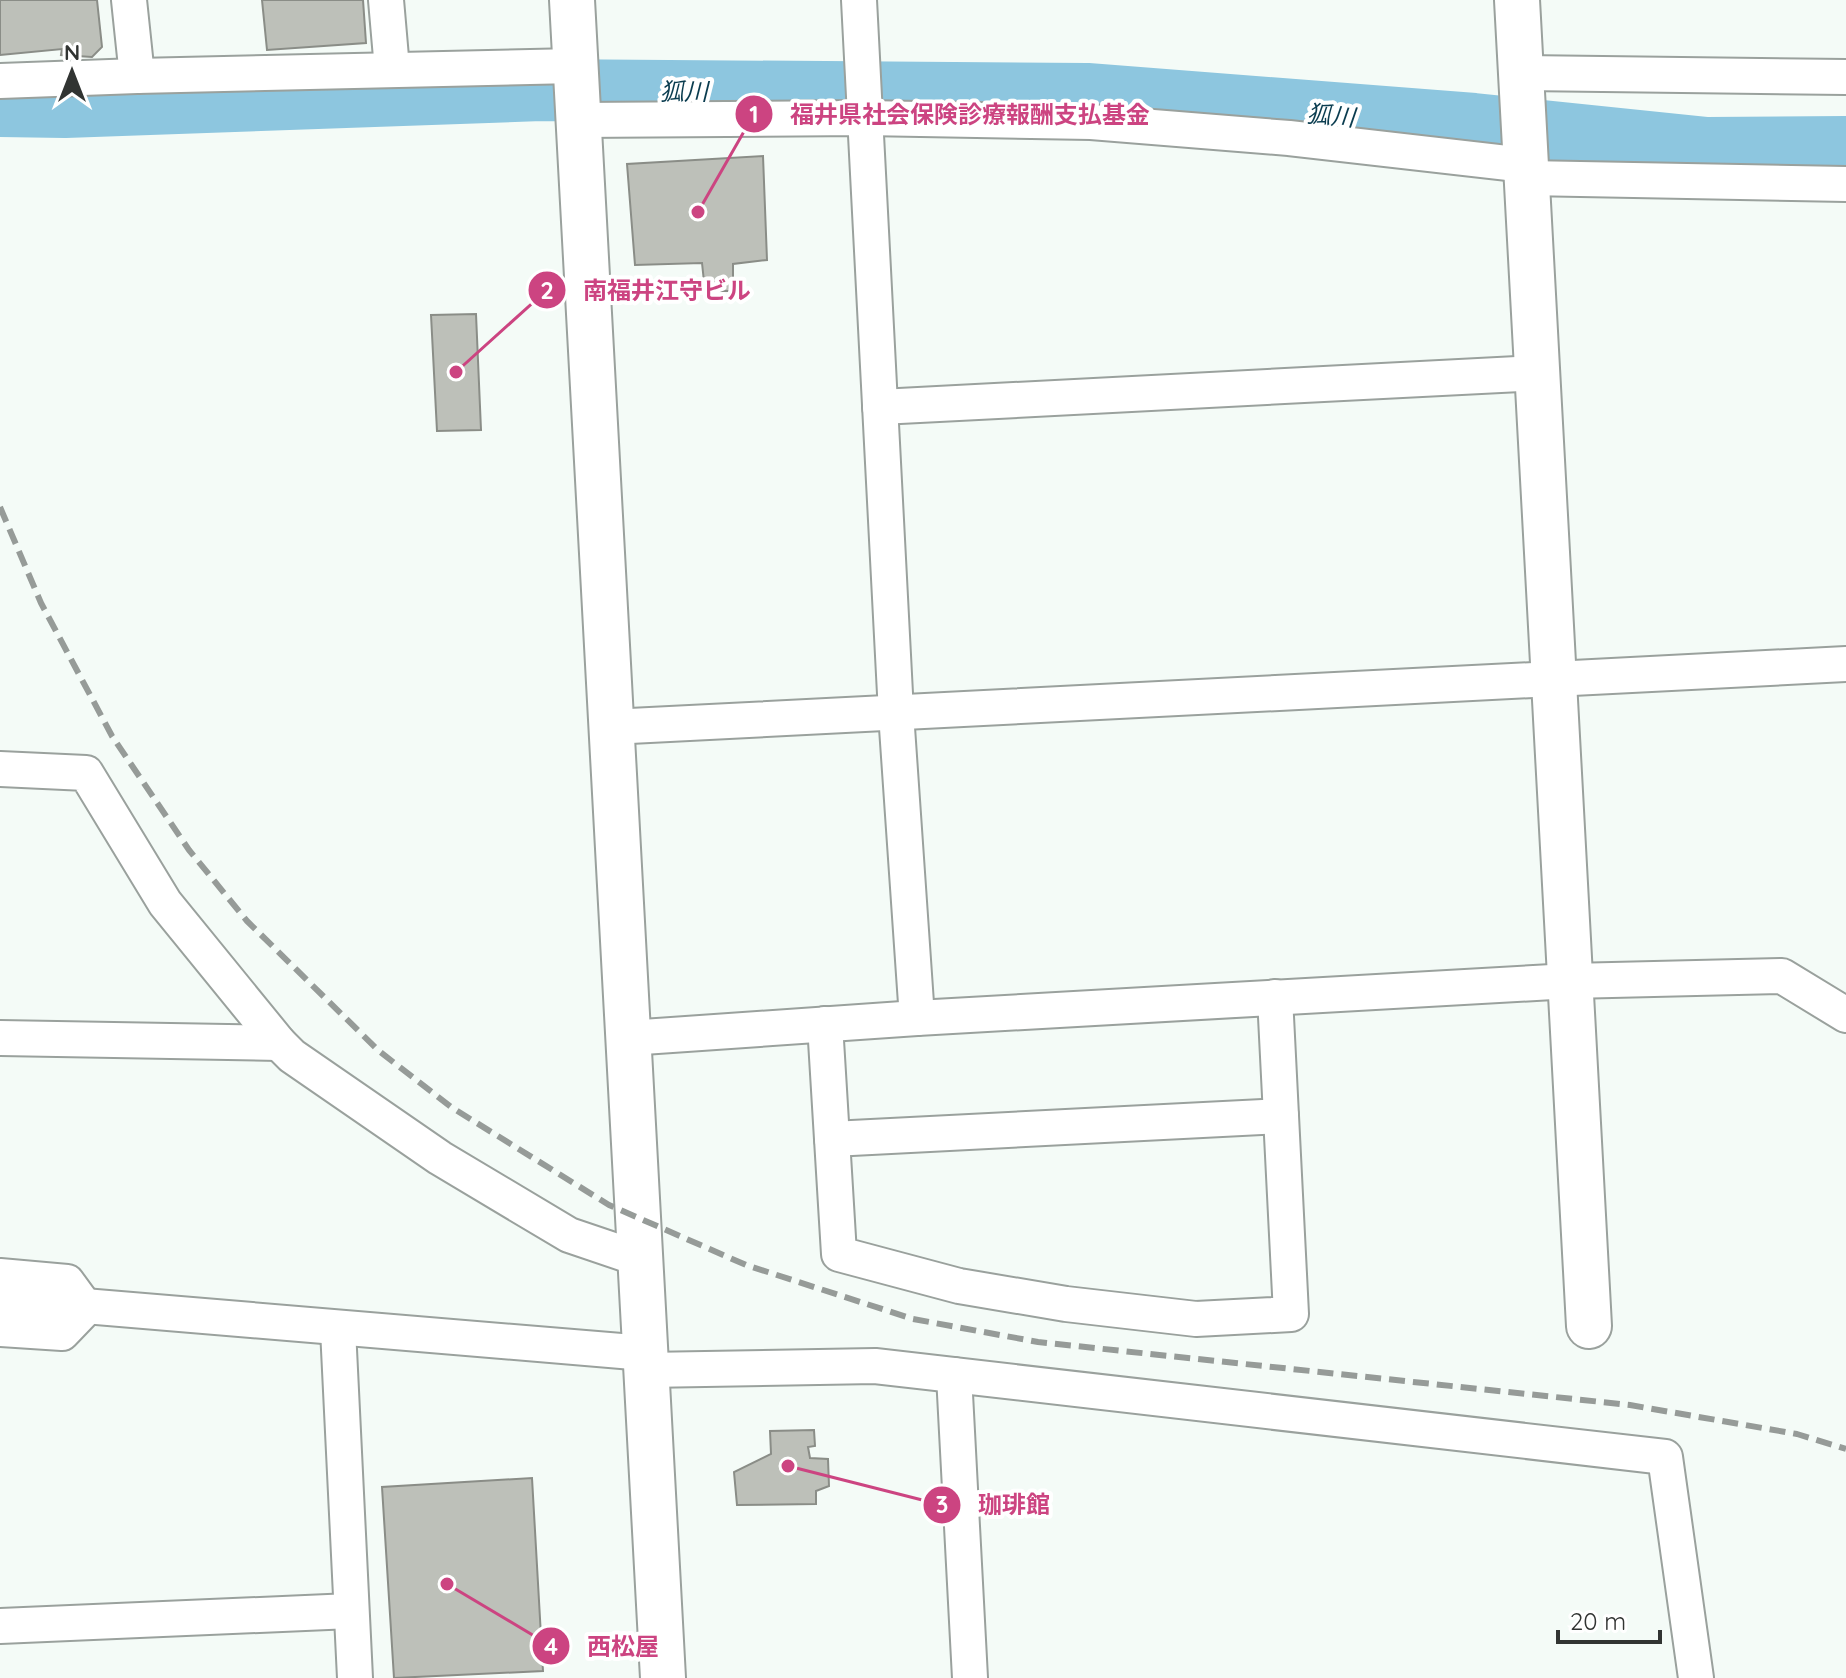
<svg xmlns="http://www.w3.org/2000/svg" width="1846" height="1678" font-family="Quicksand,'Noto Sans JP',sans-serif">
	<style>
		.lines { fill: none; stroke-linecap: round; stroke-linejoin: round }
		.river { stroke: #8dc6df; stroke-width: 62 }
		.building { fill: #bdc0b9; stroke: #8a8d87; stroke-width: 2 }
		.minor-casing { stroke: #9aa19d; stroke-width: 38 }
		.tertiary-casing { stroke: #9aa19d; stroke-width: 48 }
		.minor { stroke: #fff; stroke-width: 34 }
		.tertiary { stroke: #fff; stroke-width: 44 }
		.rail { stroke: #969b98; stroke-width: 6; stroke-dasharray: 16 8; stroke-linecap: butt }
		.labels { text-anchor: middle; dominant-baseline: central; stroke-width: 8; stroke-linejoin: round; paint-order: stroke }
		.water-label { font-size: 24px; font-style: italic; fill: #0a3c4f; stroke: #fff }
		.leader { fill: none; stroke: #cc4481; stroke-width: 3 }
		.callout-dot { fill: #cc4481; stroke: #fff; stroke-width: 3 }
		.mark-label { font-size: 24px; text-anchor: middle; font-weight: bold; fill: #fff }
		.callout-label { font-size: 24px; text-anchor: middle; font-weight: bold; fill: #cc4481; stroke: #fff; stroke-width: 8; stroke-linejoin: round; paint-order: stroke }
	</style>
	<rect width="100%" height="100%" fill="#f4fbf7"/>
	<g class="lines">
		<path class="river" d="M0 106 65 107 541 90 1087 94 1474 124 1707 148 1846 147"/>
	</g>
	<g class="building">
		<path d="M0 0H97L102 47 92 57 61 55 62 49 0 55Z"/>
		<path d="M262 0H363L366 43 267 50Z"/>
		<path d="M763 156 767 260 733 264V291H705L702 263 635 265 627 164Z"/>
		<path d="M476 314 481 430 437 431 431 315Z"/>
		<path d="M814 1430 815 1446 808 1447 810 1458 828 1459 829 1486 816 1491V1504L737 1505 734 1472 771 1454 770 1431Z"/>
		<path d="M532 1478 543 1671 394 1678 382 1487Z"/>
	</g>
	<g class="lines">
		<defs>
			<g id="minor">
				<path d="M129 0 137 76"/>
				<path d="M386 0 392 69"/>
				<path d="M859 0 896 713 917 1018"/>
				<path d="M1521 73 1846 77"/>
				<path d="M0 81 137 76 575 66"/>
				<path d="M578 120 865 118 1091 122 1289 138 1526 165"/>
				<path d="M1527 178 1846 184"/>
				<path d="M880 407 1538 373"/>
				<path d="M610 727 1846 664"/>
				<path d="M0 769 86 773 165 903 279 1043 292 1056 440 1158 569 1235 640 1259"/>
				<path d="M825 1024 839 1254 959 1286 1066 1304 1196 1319 1291 1314 1275 997"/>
				<path d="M0 1038 279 1043"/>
				<path d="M628 1038 917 1018 1570 981 1782 976 1846 1015"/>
				<path d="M832 1139 1281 1116"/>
				<path d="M0 1276 67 1282 86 1308 62 1333 0 1329"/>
				<path d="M0 1299 645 1353"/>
				<path d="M338 1329 355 1678"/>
				<path d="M646 1370 875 1366 1665 1457 1696 1678"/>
				<path d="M954 1375 970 1678"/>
				<path d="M0 1626 351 1611"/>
			</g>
			<g id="tertiary">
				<path d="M572 0 663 1678"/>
				<path d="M1517 0 1589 1326"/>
			</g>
		</defs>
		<use href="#minor" class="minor-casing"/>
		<use href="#tertiary" class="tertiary-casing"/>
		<use href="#minor" class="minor"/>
		<use href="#tertiary" class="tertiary"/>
		<path class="rail" d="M0 507 41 603 112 736 189 850 247 921 379 1051 451 1107 609 1205 746 1265 913 1319 1038 1342 1630 1405 1797 1434 1846 1449"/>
	</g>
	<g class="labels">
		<g class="water-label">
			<text x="684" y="91">狐川</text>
			<text transform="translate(1331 115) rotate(5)">狐川</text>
		</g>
	</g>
	<path class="leader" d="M698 212L754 114M456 372L547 290M788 1466L942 1505M447 1584L551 1646"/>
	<g class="callout-dot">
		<circle cx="698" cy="212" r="8"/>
		<circle cx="456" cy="372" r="8"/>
		<circle cx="788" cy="1466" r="8"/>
		<circle cx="447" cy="1584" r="8"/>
		<circle cx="754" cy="114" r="20"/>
		<circle cx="547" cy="290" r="20"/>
		<circle cx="942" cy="1505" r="20"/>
		<circle cx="551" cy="1646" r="20"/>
	</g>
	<g class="mark-label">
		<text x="754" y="123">1</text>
		<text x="547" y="299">2</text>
		<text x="942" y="1513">3</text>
		<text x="551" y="1655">4</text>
	</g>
	<g class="callout-label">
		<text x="970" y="123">福井県社会保険診療報酬支払基金</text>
		<text x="667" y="299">南福井江守ビル</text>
		<text x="1014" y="1513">珈琲館</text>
		<text x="623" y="1655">西松屋</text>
	</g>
	<g transform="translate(72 72)" stroke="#ffffff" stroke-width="6" paint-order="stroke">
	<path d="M0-6L14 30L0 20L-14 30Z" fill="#313432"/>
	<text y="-12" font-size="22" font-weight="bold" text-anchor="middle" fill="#313432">N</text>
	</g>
	<path d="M1558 1630v12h102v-12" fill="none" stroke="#313432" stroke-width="4"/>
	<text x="1570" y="1630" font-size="24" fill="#313432" stroke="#ffffff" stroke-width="6" paint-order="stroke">20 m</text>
</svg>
